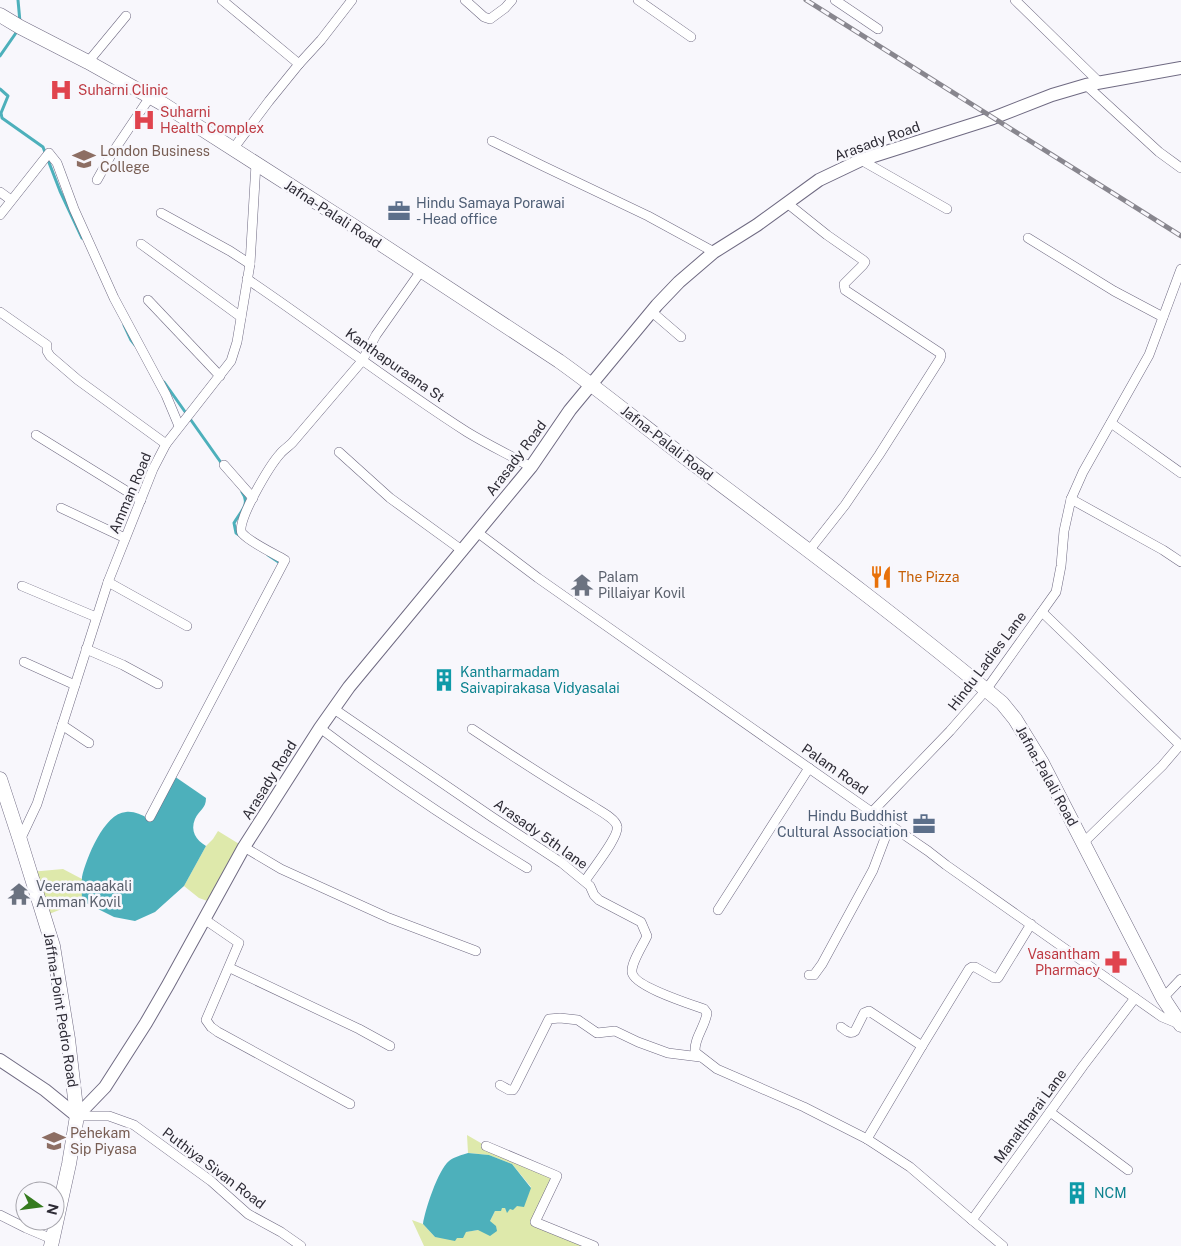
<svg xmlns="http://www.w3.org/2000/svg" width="1181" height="1246" font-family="'Public Sans',sans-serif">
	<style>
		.green { fill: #dee9ab }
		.water { fill: #4db0bb }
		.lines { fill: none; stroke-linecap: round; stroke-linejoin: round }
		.stream { stroke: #4db0bb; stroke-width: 3 }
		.street-casing { stroke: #6f6a82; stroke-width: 10 }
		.secondary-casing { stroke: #6f6a82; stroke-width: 14 }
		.primary-casing { stroke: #6f6a82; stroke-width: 15 }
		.street { stroke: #fff; stroke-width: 9 }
		.secondary { stroke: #fff; stroke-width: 12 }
		.primary { stroke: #fff; stroke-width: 14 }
		.rail-casing { stroke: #88868e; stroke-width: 5 }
		.rail { stroke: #f8f7fc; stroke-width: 3; stroke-dasharray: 9; stroke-linecap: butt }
		.labels { text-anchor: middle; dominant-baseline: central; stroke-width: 5; stroke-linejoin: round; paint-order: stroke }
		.health-label { font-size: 14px; fill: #be3a42; stroke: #f8f7fc; text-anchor: start }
		.street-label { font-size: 14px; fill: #2e2c36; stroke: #f8f7fc }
		.education-label { font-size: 14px; fill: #785e54; stroke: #f8f7fc; text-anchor: start }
		.service-label { font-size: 14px; fill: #4e5e75; stroke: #f8f7fc; text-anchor: start }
		.worship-label { font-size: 14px; fill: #5b616d; stroke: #f8f7fc; text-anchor: start }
		.food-label { font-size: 14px; fill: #c56008; stroke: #f8f7fc; text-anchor: start }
		.culture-label { font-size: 14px; fill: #0d838f; stroke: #f8f7fc; text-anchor: start }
	</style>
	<rect width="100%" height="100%" fill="#f8f7fc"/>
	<g class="green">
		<path d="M218 831 244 847 213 903 199 898 184 886 206 846 213 839Z"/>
		<path d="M63 869 82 879V901L44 916 30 872Z"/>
		<path d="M467 1135 486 1146 557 1176 535 1222 594 1246H424L412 1220 423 1224 435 1237 457 1238 465 1232 478 1230 490 1221 495 1211 502 1208H505L507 1212 531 1187 512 1164 489 1155 468 1153Z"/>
	</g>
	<g class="water">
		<path d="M174 776 206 798C206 809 199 810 195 819 190 831 196 840 206 846L184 886 155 912 135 921 114 917 82 901C82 893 81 885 82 877 86 859 104 813 126 812 134 811 141 815 148 818Z"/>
		<path d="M468 1153 489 1155 512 1164 531 1188 524 1207 517 1206 513 1210 510 1209 507 1213 505 1208H502L501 1211H495L490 1221 496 1226 497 1231 490 1236 478 1230 466 1232 463 1238H457L455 1241 435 1237 423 1224C425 1210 438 1170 449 1161 454 1157 462 1155 468 1153Z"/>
	</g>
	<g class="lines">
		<g class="stream">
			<path d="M18 0 20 22"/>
			<path d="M0 56 18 30"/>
			<path d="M0 89 8 96 1 113 2 118 43 147 60 191 82 238"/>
			<path d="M124 325 131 340 135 345"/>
			<path d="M164 382 222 464"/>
			<path d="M242 537 236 533 234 523C240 512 251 504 242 492"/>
			<path d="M268 555 280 563 279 565"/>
		</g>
		<defs>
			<g id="street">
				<path d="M222 0 299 64 269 101 233 149"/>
				<path d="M465 0 484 17 490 19 505 8 512 0"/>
				<path d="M638 0 691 37"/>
				<path d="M835 0 878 29"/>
				<path d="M1015 0 1099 82"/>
				<path d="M88 62 126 16"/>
				<path d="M299 64 321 40 352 0"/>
				<path d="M1086 85 1159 152 1181 168"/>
				<path d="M492 141 543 166 648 216 714 252"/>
				<path d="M861 160 947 209"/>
				<path d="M97 180 111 155 150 97"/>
				<path d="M0 192 11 200"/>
				<path d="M787 203 827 235 863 260 865 262 863 265 844 284 845 290 940 353 941 355 940 359 879 455 845 505 808 552"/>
				<path d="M161 213 230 251 250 264"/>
				<path d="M0 215 49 153 57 163 74 209 114 298 166 395 179 426"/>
				<path d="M1028 238 1114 291 1163 317"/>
				<path d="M141 244 241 317"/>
				<path d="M247 279C321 329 392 384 467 432 488 445 510 455 531 467"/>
				<path d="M148 300 220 376"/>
				<path d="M0 312 47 345V351L50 356 78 380 166 444"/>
				<path d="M652 312 681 337"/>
				<path d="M1111 423 1181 473"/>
				<path d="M36 435 141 500"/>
				<path d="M339 452 390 498 463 551"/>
				<path d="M224 465 253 498"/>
				<path d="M1071 499 1163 550 1181 562"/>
				<path d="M61 508 125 538"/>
				<path d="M477 532 538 578 890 825 928 851 946 865 1162 1017 1179 1024"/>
				<path d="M108 582 187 626"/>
				<path d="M22 586 96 617"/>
				<path d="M1042 612 1180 745 1162 766 1083 843"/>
				<path d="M86 649 123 665 158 684"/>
				<path d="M24 662 75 685"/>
				<path d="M334 709 492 817 562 863 590 886 594 895 599 900 641 922 647 936C643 945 631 963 632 972 633 986 690 1004 704 1009L707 1013C705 1027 694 1038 695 1052L717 1069 804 1107 867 1139"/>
				<path d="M62 725 89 743"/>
				<path d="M320 728C386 778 456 825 527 868"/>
				<path d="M472 729C511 755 551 781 591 805 598 810 615 818 617 826 620 836 591 871 585 881"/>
				<path d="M872 812 950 731 986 690 1056 592 1061 566 1064 531 1071 499 1083 472 1149 355 1181 269"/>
				<path d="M150 817 285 560C275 554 249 542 242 533 235 522 271 464 280 454 283 450 288 447 292 443L362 361 376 335 421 271"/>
				<path d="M20 840 37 804 108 582 153 469 166 444 231 361 237 342 250 264 256 164"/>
				<path d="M244 847 281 869 389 918 476 951"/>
				<path d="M718 910 809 768"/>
				<path d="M204 919 239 943 206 1020 211 1027 218 1032 350 1104"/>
				<path d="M230 968 359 1029 390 1046"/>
				<path d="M809 975H814L822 964 873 870 890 825"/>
				<path d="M1163 998 1181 979"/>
				<path d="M841 1027C845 1030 850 1035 855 1031L864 1013 869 1011 922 1046"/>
				<path d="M500 1085 509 1090H513L515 1087 549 1019 560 1018 578 1020 597 1033 615 1031 638 1042 668 1053 700 1057"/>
				<path d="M1050 1112 1128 1170"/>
				<path d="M77 1116H109L134 1125 211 1181 248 1214 281 1232 301 1246"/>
				<path d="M486 1146 557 1176 535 1222 594 1246"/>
				<path d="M0 1215 26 1228 52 1239"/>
				<path d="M972 1220 910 1167 867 1139 922 1046 969 969 972 967H975L994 978H998L1031 924"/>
				<path d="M1003 1246 972 1220 1083 1066 1135 998"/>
			</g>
			<path id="secondary" d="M0 1060 45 1090 77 1116 105 1087 146 1023 168 985 244 847 320 728 349 687 531 467 570 410 657 305 679 282 714 252 757 225 819 180 861 160 993 118 1052 95 1086 85 1181 68"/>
			<g id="primary">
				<path d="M0 15 20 27 88 62 163 104 352 225 559 361C604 393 647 429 691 462 796 541 901 619 1002 703L1015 719 1042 763 1163 998 1181 1025"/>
				<path d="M0 779 20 840 53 946 68 1039 77 1116 69 1164 51 1246"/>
			</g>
		</defs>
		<use href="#street" class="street-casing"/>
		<use href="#secondary" class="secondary-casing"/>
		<use href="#primary" class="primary-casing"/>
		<use href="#street" class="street"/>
		<use href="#secondary" class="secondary"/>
		<use href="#primary" class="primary"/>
		<defs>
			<path id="rail" d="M806 0 1181 236"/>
		</defs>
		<use href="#rail" class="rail-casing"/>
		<use href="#rail" class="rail"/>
	</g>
	<defs>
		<symbol id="hospital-bare" viewBox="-9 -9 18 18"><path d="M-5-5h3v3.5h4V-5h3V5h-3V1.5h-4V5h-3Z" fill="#e0444e" stroke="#f8f7fc" stroke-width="2.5" paint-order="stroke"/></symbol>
		<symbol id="university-bare" viewBox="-9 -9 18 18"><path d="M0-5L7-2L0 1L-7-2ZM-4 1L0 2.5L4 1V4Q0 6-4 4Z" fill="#8d6e63" stroke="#f8f7fc" stroke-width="2.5" paint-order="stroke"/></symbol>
		<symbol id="office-bare" viewBox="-9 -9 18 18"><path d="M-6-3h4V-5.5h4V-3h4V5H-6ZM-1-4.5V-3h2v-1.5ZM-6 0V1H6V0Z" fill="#5c6f8a" stroke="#f8f7fc" stroke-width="2.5" paint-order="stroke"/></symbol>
		<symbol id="restaurant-bare" viewBox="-9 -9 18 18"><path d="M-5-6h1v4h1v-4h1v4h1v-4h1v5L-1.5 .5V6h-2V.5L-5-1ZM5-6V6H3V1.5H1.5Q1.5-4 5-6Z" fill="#e8710a" stroke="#f8f7fc" stroke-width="2.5" paint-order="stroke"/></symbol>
		<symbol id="temple-bare" viewBox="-9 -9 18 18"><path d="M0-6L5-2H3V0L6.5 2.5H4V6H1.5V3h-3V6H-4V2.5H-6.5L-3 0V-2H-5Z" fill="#6b7280" stroke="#f8f7fc" stroke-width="2.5" paint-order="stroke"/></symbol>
		<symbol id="building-bare" viewBox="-9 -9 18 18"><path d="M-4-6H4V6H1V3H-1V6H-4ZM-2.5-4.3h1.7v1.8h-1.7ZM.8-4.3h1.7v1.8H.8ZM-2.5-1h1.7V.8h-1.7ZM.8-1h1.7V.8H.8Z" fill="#0f9aa8" stroke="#f8f7fc" stroke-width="2.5" paint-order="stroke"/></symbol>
		<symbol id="pharmacy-bare" viewBox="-9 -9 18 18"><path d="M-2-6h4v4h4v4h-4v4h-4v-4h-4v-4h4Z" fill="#e0444e" stroke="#f8f7fc" stroke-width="2.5" paint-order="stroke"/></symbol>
	</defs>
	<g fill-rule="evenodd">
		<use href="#hospital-bare" x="45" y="74" width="32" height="32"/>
		<use href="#hospital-bare" x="128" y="104" width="32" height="32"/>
		<use href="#university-bare" x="68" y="143" width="32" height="32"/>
		<use href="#office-bare" x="383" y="195" width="32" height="32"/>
		<use href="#restaurant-bare" x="865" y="561" width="32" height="32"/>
		<use href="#temple-bare" x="566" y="569" width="32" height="32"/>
		<use href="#building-bare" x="428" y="664" width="32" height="32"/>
		<use href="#office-bare" x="908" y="808" width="32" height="32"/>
		<use href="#temple-bare" x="3" y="878" width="32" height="32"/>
		<use href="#pharmacy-bare" x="1100" y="946" width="32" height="32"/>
		<use href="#university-bare" x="38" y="1125" width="32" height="32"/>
		<use href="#building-bare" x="1061" y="1177" width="32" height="32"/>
	</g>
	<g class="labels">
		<g class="health-label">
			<text x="78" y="90">Suharni Clinic</text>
			<text x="160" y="112">Suharni<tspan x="160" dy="16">Health Complex</tspan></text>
			<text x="1100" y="954" text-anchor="end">Vasantham<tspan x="1100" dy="16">Pharmacy</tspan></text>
		</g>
		<g class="street-label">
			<text transform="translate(877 141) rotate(-20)">Arasady Road</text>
			<text transform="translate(333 214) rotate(33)">Jafna-Palali Road</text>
			<text transform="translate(395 365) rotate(35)">Kanthapuraana St</text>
			<text transform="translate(667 443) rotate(38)">Jafna-Palali Road</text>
			<text transform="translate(516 458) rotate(-53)">Arasady Road</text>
			<text transform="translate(130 493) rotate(-67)">Amman Road</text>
			<text transform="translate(987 661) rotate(-53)">Hindu Ladies Lane</text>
			<text transform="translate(835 769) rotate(35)">Palam Road</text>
			<text transform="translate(1047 776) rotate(61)">Jafna-Palali Road</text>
			<text transform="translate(269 780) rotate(-58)">Arasady Road</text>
			<text transform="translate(541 834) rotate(35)">Arasady 5th lane</text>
			<text transform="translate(61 1010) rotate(81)">Jaffna-Point Pedro Road</text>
			<text transform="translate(1030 1116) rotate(-54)">Manaltharai Lane</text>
			<text transform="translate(214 1168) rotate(37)">Puthiya Sivan Road</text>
		</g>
		<g class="education-label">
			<text x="100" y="151">London Business<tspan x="100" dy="16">College</tspan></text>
			<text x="70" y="1133">Pehekam<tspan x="70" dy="16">Sip Piyasa</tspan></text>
		</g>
		<g class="service-label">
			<text x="416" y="203">Hindu Samaya Porawai<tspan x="416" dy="16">- Head office</tspan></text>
			<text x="908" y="816" text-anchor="end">Hindu Buddhist<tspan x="908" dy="16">Cultural Association</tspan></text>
		</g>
		<g class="worship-label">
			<text x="598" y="577">Palam<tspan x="598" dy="16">Pillaiyar Kovil</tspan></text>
			<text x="36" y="886">Veeramaaakali<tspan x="36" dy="16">Amman Kovil</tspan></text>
		</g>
		<g class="food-label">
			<text x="898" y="577">The Pizza</text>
		</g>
		<g class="culture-label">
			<text x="460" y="672">Kantharmadam<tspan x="460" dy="16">Saivapirakasa Vidyasalai</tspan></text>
			<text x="1094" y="1193">NCM</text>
		</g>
	</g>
	<g transform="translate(40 1206) rotate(104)"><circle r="24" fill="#f8f7fc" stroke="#a7a6ad"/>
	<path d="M0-4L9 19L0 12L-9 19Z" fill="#357b1e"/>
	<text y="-8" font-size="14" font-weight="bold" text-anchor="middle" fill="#2e2c36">N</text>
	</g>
</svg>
